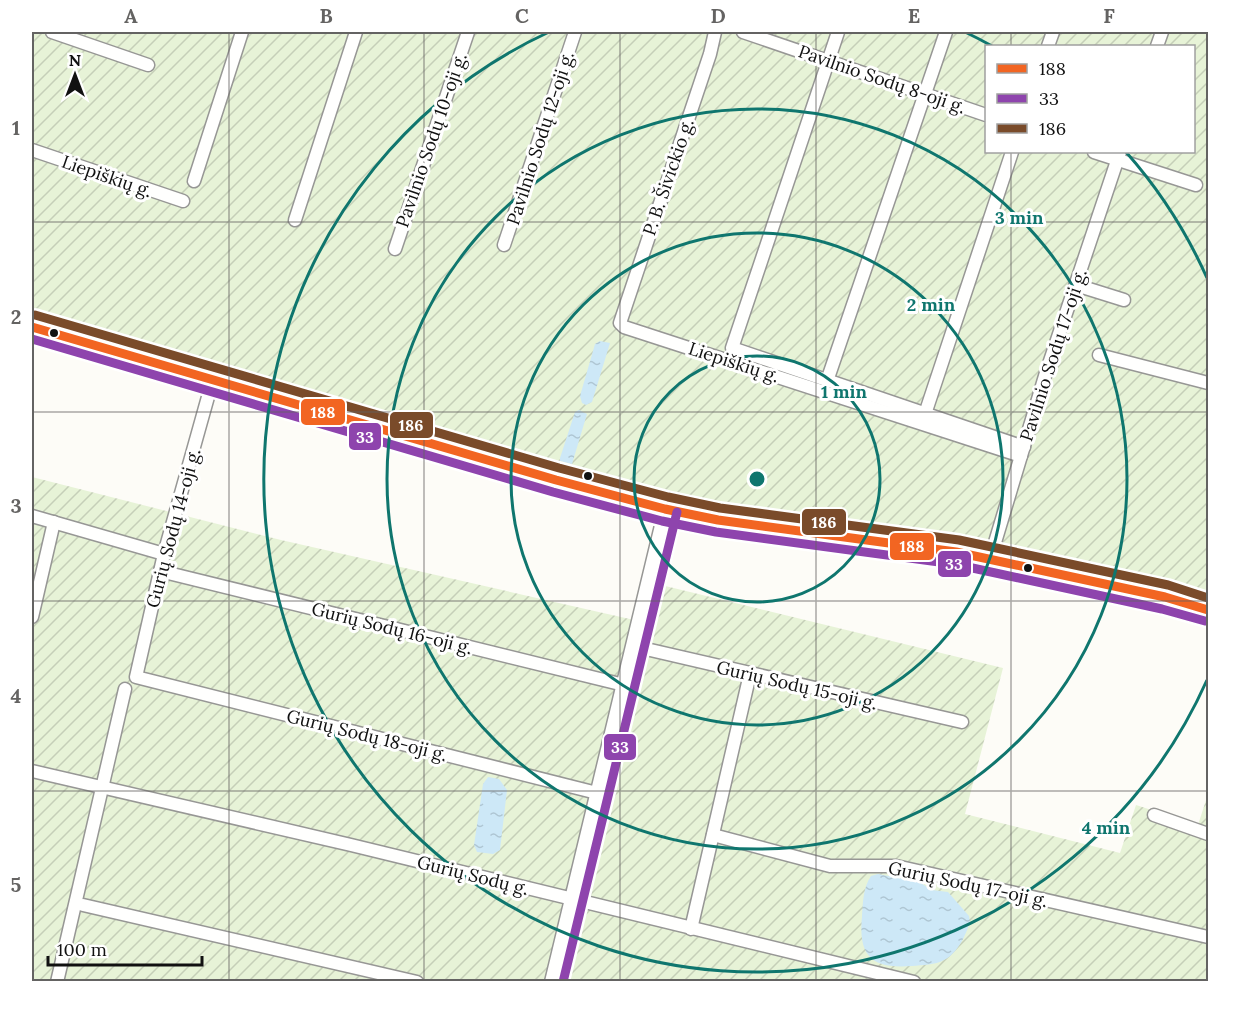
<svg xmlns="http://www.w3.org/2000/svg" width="1240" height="1013" font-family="Lora,serif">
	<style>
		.garden { fill: url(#garden-furrows); fill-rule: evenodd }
		.water { fill: url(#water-ripples) }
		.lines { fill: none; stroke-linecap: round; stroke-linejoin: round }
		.street-casing { stroke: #979795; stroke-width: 15 }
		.primary-casing { stroke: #858482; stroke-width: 21 }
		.street { stroke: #fffffe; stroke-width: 12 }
		.primary { stroke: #ede9dc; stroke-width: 18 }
		.bus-1-casing { stroke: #fff; stroke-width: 14 }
		.bus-2-casing { stroke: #fff; stroke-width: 14 }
		.bus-3-casing { stroke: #fff; stroke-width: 14 }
		.bus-1 { stroke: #f26522; stroke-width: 9 }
		.bus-2 { stroke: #8e44ad; stroke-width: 9 }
		.bus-3 { stroke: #7a4b2a; stroke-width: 9 }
		.grid { fill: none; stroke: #646362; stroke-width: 1.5; stroke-opacity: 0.55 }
		.ring { fill: none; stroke: #0f766e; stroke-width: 3 }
		.bus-dot { fill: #111; stroke: #fff; stroke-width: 2 }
		.labels { text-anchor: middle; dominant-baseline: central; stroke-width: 6; stroke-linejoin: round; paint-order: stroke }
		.street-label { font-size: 18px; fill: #111; stroke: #fff }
		.centre { fill: #0f766e; stroke: #fff; stroke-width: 3 }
		.ring-label { font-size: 18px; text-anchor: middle; font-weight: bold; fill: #0f766e; stroke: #fff; stroke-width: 6; stroke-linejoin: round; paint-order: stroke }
		.line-badge { stroke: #fff; stroke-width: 2 }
		.badge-label { font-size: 16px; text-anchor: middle; font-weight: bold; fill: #fff }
		.neatline { fill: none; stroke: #646362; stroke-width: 2 }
		.grid-label { font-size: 20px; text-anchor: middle; font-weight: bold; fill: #646362 }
	</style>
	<defs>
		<pattern id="garden-furrows" width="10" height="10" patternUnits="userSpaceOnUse" patternTransform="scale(1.5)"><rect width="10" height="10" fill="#e7f3d7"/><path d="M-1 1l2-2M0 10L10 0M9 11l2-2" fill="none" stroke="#c5cfb8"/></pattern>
		<pattern id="water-ripples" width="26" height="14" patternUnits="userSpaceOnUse" patternTransform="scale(1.5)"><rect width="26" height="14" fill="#cde8f7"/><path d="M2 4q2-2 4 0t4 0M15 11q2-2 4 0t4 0" fill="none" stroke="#afc6d3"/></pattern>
	</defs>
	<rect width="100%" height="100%" fill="#fdfcf7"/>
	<g class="garden">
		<path d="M32 32H1208V602L1004 552 783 523 652 500 32 322ZM986 46H1194V152H986Z"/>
		<path d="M32 477 281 540 643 622 653 583 1003 668 965 814 1120 853 1136 805 1198 825 1208 794V981L32 982Z"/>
	</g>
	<g class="water">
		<path d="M600 341 610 343 592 402 586 405 582 403 580 396 595 344Z"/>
		<path d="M579 410 587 414 572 464 560 461V458L575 412Z"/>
		<path d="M488 777 499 779 507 790 500 850 493 854 477 852 474 845 483 784Z"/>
		<path d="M878 874 919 882 932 890 948 892 969 916 970 922C966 935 957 954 944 960 935 965 923 965 912 966 872 969 858 957 862 916 863 902 863 888 871 876Z"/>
	</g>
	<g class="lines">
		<defs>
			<g id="street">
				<path d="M52 32 148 65"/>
				<path d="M715 32 710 54 620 323 624 327 1021 456"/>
				<path d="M743 32 986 115"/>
				<path d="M838 32 732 348 1024 447"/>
				<path d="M1048 46 1053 32"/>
				<path d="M1157 46 1162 32"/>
				<path d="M32 150 183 201"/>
				<path d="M1094 152 1196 185"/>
				<path d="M194 181 242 32"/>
				<path d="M295 220 356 32"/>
				<path d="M504 245 575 32"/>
				<path d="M395 249 468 32"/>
				<path d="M1076 285 1124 300"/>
				<path d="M1099 355 1208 383"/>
				<path d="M213 379 164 554 136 677 597 793"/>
				<path d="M827 381 946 32"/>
				<path d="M925 414 1012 152"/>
				<path d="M32 516 164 554"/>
				<path d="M990 559 1045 376 1120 152"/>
				<path d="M160 571 624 685"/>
				<path d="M32 617 54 522"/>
				<path d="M633 646 962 722"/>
				<path d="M32 771 351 845 914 982"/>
				<path d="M1154 815 1208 834"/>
				<path d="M713 835 830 866H896L1208 937"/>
				<path d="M83 905 417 982"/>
				<path d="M691 929 750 674"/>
				<path d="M57 982 125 689"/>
				<path d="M551 982 665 509"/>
			</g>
			<path id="primary" d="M32 327 556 480 665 509 718 520 956 552 1165 597 1208 610"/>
		</defs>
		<use href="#street" class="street-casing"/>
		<use href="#primary" class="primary-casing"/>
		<use href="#street" class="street"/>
		<use href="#primary" class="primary"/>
		<defs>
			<path id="bus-1" d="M32 327 556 480 665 509 718 520 956 552 1165 597 1208 610"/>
			<g id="bus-2">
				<path d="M32 339 553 492 662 521 716 532 954 564 1162 609 1205 621"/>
				<path d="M563 982 677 512"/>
			</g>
			<path id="bus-3" d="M35 315 559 468 668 497 720 508 959 540 1168 585 1208 598"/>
		</defs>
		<use href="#bus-1" class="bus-1-casing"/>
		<use href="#bus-2" class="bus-2-casing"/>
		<use href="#bus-3" class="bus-3-casing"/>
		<use href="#bus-1" class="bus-1"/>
		<use href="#bus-2" class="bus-2"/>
		<use href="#bus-3" class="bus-3"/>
	</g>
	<path class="grid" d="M229 32V982M424 32V982M620 32V982M816 32V982M1011 32V46M1011 152V982M32 222H1208M32 412H1208M32 601H1208M32 791H1208"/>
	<g class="ring">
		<circle cx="757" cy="479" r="123"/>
		<circle cx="757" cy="479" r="246"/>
		<circle cx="757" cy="479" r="370"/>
		<path d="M1207 680A493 493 0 1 1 549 32M965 32A493 493 0 0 1 992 46M1126 152A493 493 0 0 1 1207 278"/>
	</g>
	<g class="bus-dot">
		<circle cx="54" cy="333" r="5"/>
		<circle cx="588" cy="476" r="5"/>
		<circle cx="1028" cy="568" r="5"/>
	</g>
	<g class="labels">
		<g class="street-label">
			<text transform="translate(882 79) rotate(19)">Pavilnio Sodų 8-oji g.</text>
			<text transform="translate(540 138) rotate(-72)">Pavilnio Sodų 12-oji g.</text>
			<text transform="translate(431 140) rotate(-71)">Pavilnio Sodų 10-oji g.</text>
			<text transform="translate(107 176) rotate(19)">Liepiškių g.</text>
			<text transform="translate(668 177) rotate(-71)">P. B. Šivickio g.</text>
			<text transform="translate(1053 355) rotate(-72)">Pavilnio Sodų 17-oji g.</text>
			<text transform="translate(734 362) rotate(18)">Liepiškių g.</text>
			<text transform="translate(173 528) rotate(-75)">Gurių Sodų 14-oji g.</text>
			<text transform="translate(392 628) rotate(14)">Gurių Sodų 16-oji g.</text>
			<text transform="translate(797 685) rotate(13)">Gurių Sodų 15-oji g.</text>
			<text transform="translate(367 735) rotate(14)">Gurių Sodų 18-oji g.</text>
			<text transform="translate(473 875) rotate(14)">Gurių Sodų g.</text>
			<text transform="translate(968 884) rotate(12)">Gurių Sodų 17-oji g.</text>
		</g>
	</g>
	<circle cx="757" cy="479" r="9" class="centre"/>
	<g class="ring-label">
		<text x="1019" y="224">3 min</text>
		<text x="931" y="311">2 min</text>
		<text x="844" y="398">1 min</text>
		<text x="1106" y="834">4 min</text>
	</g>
	<g class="line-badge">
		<rect x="300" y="398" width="46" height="28" rx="6" fill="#f26522"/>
		<rect x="389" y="411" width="45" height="28" rx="6" fill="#7a4b2a"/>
		<rect x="348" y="422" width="34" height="29" rx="6" fill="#8e44ad"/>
		<rect x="801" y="508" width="46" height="28" rx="6" fill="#7a4b2a"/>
		<rect x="889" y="532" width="46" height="29" rx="6" fill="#f26522"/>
		<rect x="937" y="550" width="35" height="28" rx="6" fill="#8e44ad"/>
		<rect x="603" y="733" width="34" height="28" rx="6" fill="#8e44ad"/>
	</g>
	<g class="badge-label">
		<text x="323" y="418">188</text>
		<text x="411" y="431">186</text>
		<text x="365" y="443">33</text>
		<text x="824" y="528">186</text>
		<text x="912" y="552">188</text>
		<text x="954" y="570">33</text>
		<text x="620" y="753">33</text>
	</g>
	<rect width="1240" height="1013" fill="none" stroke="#ffffff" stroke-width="66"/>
	<rect x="985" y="45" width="210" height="108" fill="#ffffff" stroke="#a0a0a0" stroke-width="1.5"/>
	<rect x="997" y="64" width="30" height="9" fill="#f26522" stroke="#a0a0a0" stroke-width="1.5"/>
	<text x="1039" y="75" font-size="18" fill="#111111">188</text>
	<rect x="997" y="94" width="30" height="9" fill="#8e44ad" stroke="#a0a0a0" stroke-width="1.5"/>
	<text x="1039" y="105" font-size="18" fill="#111111">33</text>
	<rect x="997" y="124" width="30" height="9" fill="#7a4b2a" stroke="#a0a0a0" stroke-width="1.5"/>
	<text x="1039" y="135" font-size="18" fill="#111111">186</text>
	<g transform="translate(75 75)" stroke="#ffffff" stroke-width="4.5" paint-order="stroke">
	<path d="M0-4.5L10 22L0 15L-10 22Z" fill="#111111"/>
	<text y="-9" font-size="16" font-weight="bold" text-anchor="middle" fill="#111111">N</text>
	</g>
	<path d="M48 956v9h154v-9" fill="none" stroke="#111111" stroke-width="3"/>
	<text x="57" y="956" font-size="18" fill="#111111" stroke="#ffffff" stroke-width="4.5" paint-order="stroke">100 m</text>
	<rect x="33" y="33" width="1174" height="947" class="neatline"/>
	<g class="grid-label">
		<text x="131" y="23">A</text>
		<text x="326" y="23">B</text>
		<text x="522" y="23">C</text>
		<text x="718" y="23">D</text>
		<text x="914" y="23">E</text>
		<text x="1109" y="23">F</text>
		<text x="16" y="135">1</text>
		<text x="16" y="324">2</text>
		<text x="16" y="513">3</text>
		<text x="16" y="703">4</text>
		<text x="16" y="892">5</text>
	</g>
</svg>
